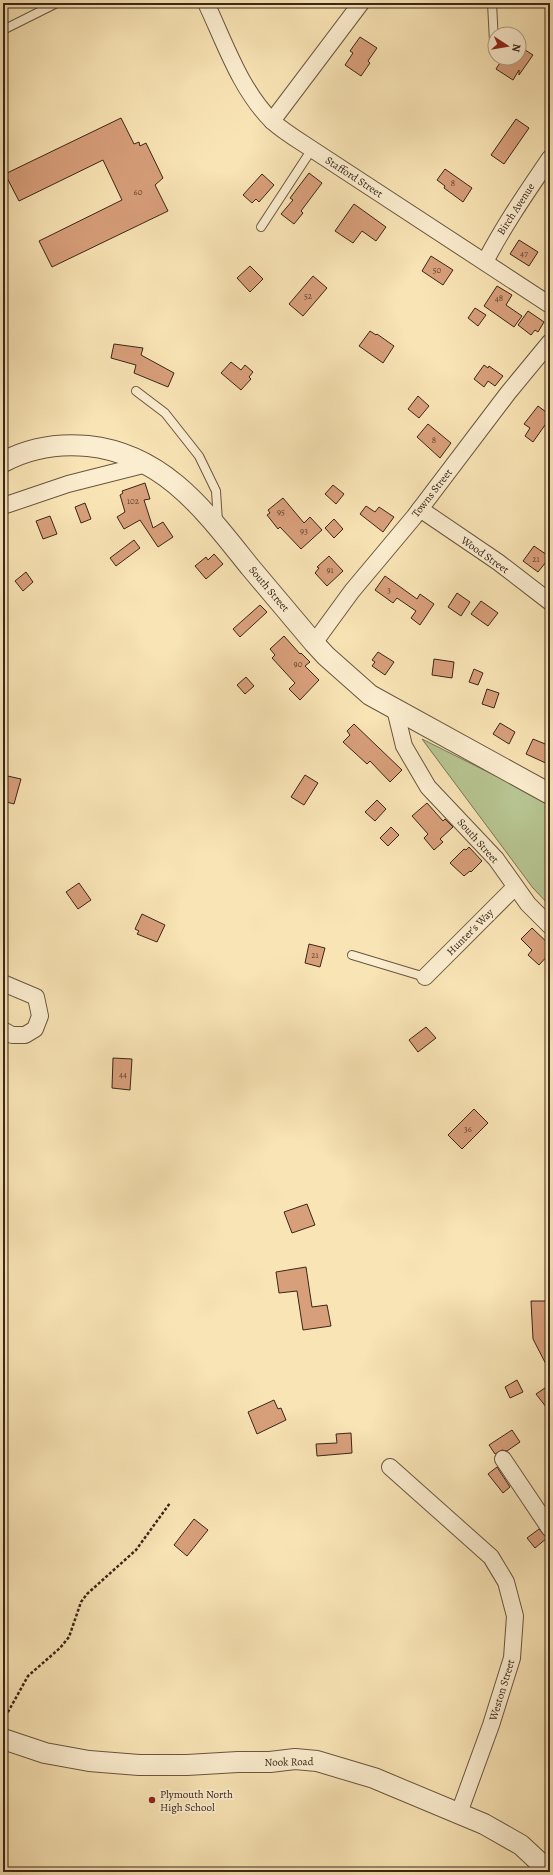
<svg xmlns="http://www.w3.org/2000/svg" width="553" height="1875" font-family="Alegreya,serif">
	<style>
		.green { fill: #b7c592; stroke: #787655 }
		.building { fill: #d89f7b; stroke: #3a2618 }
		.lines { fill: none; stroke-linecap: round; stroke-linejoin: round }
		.service-casing { stroke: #6a563f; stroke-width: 10 }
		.minor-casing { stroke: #6a563f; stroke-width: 18 }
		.tertiary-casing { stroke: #6a563f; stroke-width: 22 }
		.path { stroke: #3a2618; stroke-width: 2.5; stroke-dasharray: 3 2; stroke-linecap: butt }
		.service { stroke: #fbedcf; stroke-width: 8 }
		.minor { stroke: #fbedcf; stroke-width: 16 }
		.tertiary { stroke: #fbedcf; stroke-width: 20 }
		.poi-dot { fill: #8f2418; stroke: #fbedcf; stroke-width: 1.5 }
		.labels { text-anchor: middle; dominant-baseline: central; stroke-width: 4; stroke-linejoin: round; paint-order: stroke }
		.number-label { font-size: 9px; fill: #624431 }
		.street-label { font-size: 11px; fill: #3a2618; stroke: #fbedcf }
		.poi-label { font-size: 11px; fill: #3a2618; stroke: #fbedcf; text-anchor: start }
	</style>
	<rect width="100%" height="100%" fill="#f9e4b5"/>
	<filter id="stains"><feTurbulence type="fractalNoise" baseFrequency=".005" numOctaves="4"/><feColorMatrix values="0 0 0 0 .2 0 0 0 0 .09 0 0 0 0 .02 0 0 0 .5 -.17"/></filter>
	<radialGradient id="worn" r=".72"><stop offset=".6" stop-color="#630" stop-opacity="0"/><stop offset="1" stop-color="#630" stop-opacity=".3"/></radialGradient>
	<path class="green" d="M422 739 550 803V906L533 888Z"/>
	<g class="building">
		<path d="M360 37 377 48 368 61 370 63 361 76 345 65 353 53 350 51Z"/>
		<path d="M519 46 533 55 519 75V70L513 80 496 69 503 58H519Z"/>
		<path d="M121 118 134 144 139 142 140 146 146 143 163 178 155 185 168 211 52 267 39 241 122 200 103 160 19 201 5 174Z"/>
		<path d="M516 119 529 128 504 164 491 155Z"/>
		<path d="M445 169 472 188 463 202 444 188 445 186 437 180Z"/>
		<path d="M309 173 322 183 301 211 303 213 294 224 281 214 293 200 290 198Z"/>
		<path d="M262 174 274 185 259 202 256 199 252 203 243 195Z"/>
		<path d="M354 204 386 227 376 241 362 231 353 243 335 231Z"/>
		<path d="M519 240 538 252 529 266 510 254Z"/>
		<path d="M431 256 453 270 443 285 422 271Z"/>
		<path d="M250 266 263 279 250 292 237 278Z"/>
		<path d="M313 276 327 288 303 316 289 304Z"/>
		<path d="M497 286 512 295 506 305 522 316 514 327 484 306Z"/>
		<path d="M475 308 486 315 478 326 468 318Z"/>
		<path d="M528 311 544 322 538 332 535 330 531 335 518 325Z"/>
		<path d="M370 331 376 335 377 334 394 346 383 363 359 346Z"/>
		<path d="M114 344 143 348 141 355 174 373 168 387 134 373 136 365 111 358Z"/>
		<path d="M231 362 241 370 245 365 253 372 249 377 251 379 241 390 221 373Z"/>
		<path d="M484 365 488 368 489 366 503 376 495 386 488 381 484 387 474 379Z"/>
		<path d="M418 396 429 406 419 418 408 409Z"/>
		<path d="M538 406 550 415V418L533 442 525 436 530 428 524 424Z"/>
		<path d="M428 424 451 443 440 458 417 437Z"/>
		<path d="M145 483 150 499 144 500 153 528 163 522 173 537 158 547 140 520 124 529 117 517 125 512 120 495 123 493 122 491Z"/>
		<path d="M333 485 344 494 336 504 325 494Z"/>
		<path d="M283 498 304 523 310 517 322 530 301 549 280 527 278 529 267 515 270 513 268 510Z"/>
		<path d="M85 503 91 519 81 523 75 507Z"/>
		<path d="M366 506 375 512 379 507 394 517 383 532 360 514Z"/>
		<path d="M50 516 57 534 43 539 36 521Z"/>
		<path d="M334 519 343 529 334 538 325 528Z"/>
		<path d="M134 540 140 548 116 566 110 558Z"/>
		<path d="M534 546 550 557 538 572 523 561Z"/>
		<path d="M214 554 223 564 206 579 195 566 206 557 208 560Z"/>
		<path d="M329 556 343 571 327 586 315 573 319 568 317 567Z"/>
		<path d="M26 572 33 582 23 591 15 581Z"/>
		<path d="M385 576 417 599 420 594 434 604 420 625 411 618 416 611 397 598 393 603 375 590Z"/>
		<path d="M457 593 470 602 461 616 448 607Z"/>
		<path d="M481 601 498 613 488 626 471 614Z"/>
		<path d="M260 605 267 612 240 637 233 629Z"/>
		<path d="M284 636 300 654 301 653 310 662 305 666 319 680 300 700 289 689 295 683 272 658 275 655 270 649Z"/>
		<path d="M378 652 394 662 385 675 372 666 375 662 372 660Z"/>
		<path d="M434 659 454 662 452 678 432 675Z"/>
		<path d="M474 669 483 673 478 685 469 682Z"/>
		<path d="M246 677 254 686 245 694 237 685Z"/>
		<path d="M487 689 499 693 494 708 482 704Z"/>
		<path d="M500 723 515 732 509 744 493 734Z"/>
		<path d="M354 724 402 770 390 782 370 761 367 764 343 742 350 735 347 731Z"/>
		<path d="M533 739 550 746V765L526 754Z"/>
		<path d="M3 775 21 779 14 804 3 801Z"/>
		<path d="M305 775 318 783 304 805 291 797Z"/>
		<path d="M377 800 386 809 375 821 365 812Z"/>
		<path d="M427 803 443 821 445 819 453 827 440 839 443 842 434 850 424 838 428 834 412 816Z"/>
		<path d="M391 827 399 835 388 846 380 838Z"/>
		<path d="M469 847 482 861 471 872 470 871 464 876 450 863 464 849 466 850Z"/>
		<path d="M79 883 91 900 78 909 66 892Z"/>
		<path d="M142 914 165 925 157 942 137 934 139 931 135 929Z"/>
		<path d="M532 928 550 945V953L539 965 528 955 532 950 521 939Z"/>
		<path d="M309 944 325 948 320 967 305 963Z"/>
		<path d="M426 1027 436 1038 418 1052 409 1040Z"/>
		<path d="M113 1058 132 1059 130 1090 112 1088Z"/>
		<path d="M474 1109 488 1123 462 1149 448 1135Z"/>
		<path d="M307 1204 315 1225 292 1233 284 1212Z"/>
		<path d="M306 1267 312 1307 327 1305 331 1326 303 1330 297 1291 279 1293 276 1272Z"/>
		<path d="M531 1301H550V1372L533 1339Z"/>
		<path d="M517 1380 523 1392 510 1398 505 1387Z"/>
		<path d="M545 1388 550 1394V1412L536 1394Z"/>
		<path d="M274 1400 278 1409 281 1408 286 1420 257 1434 248 1412Z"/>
		<path d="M512 1430 520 1442 507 1451 502 1450 495 1454 489 1445Z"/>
		<path d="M351 1433 352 1453 317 1456 316 1444 337 1443 336 1434Z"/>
		<path d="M497 1467 510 1487 503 1493 488 1474Z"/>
		<path d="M194 1519 208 1530 187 1556 174 1545Z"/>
		<path d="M539 1529 547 1538 535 1548 527 1538Z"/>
	</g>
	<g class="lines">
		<defs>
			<g id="service">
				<path d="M492 3 494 42"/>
				<path d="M3 30 57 3"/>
				<path d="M261 227 312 149"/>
				<path d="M136 391 165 413 199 456 216 491 218 522"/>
				<path d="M352 955 425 977"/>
			</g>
			<g id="minor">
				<path d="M206 3C225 43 240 89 272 121 282 130 293 137 304 144L550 305"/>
				<path d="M272 121 361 3"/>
				<path d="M485 262C504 225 527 192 550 158"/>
				<path d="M3 506 68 484 147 464"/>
				<path d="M420 509 498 562 550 602"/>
				<path d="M314 643 352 591 414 517 508 393 550 342"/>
				<path d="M395 709 404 746 428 787 496 859 528 904 550 926"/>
				<path d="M425 977 515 887"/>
				<path d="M3 983 36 997 40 1016 35 1029 25 1035H12L3 1030"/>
				<path d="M503 1459 550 1529"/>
				<path d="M390 1467 491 1557 506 1582 515 1616 512 1658 491 1725 459 1813"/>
			</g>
			<g id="tertiary">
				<path d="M3 462C29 448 58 443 88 446 164 454 205 511 250 567 271 592 293 618 314 643L326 656 370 695 550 794"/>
				<path d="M3 1739 45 1753 89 1761 139 1765H187L238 1762H270L295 1759 317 1761 374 1778 484 1824 521 1845 550 1872"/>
			</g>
		</defs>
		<use href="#service" class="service-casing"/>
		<use href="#minor" class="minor-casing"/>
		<use href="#tertiary" class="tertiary-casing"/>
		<path class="path" d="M3 1721 28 1676 60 1648 69 1637 81 1602 87 1594 136 1550 170 1503"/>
		<use href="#service" class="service"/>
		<use href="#minor" class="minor"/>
		<use href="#tertiary" class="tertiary"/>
	</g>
	<circle class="poi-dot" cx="152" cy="1800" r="4"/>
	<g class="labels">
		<g class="number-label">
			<text x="453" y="183">8</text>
			<text x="138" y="192">60</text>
			<text x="524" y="253">47</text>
			<text x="437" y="270">50</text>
			<text x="308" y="296">52</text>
			<text x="499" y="298">48</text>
			<text x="434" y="440">8</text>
			<text x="133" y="501">102</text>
			<text x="281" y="512">95</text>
			<text x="304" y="531">93</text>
			<text x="536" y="559">21</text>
			<text x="330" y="570">91</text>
			<text x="389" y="590">3</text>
			<text x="298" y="664">90</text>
			<text x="315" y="955">21</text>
			<text x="123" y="1074">44</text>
			<text x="468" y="1129">36</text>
		</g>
		<g class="street-label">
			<text transform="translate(354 177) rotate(33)">Stafford Street</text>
			<text transform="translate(516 209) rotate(-57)">Birch Avenue</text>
			<text transform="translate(432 493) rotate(-52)">Towns Street</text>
			<text transform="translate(485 555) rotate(35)">Wood Street</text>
			<text transform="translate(269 589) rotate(50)">South Street</text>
			<text transform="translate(478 841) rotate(48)">South Street</text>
			<text transform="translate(470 932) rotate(-45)">Hunter's Way</text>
			<text transform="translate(502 1690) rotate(-73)">Weston Street</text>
			<text transform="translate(289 1762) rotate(-1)">Nook Road</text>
		</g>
		<g class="poi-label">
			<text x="160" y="1794">Plymouth North<tspan x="160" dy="13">High School</tspan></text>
		</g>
	</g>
	<rect width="553" height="1875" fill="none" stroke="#f9e4b5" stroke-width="16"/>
	<rect x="4" y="4" width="545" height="1867" fill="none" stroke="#3a2618" stroke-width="2"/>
	<rect x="8" y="8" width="537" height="1859" fill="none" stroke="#3a2618"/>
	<g transform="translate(507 46) rotate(102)"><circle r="19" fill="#fbedcf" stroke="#ae9d86"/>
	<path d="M0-3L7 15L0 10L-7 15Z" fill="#8f2418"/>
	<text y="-6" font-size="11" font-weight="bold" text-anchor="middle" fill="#3a2618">N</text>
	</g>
	<rect width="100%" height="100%" filter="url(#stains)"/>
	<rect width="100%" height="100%" fill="url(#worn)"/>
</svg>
